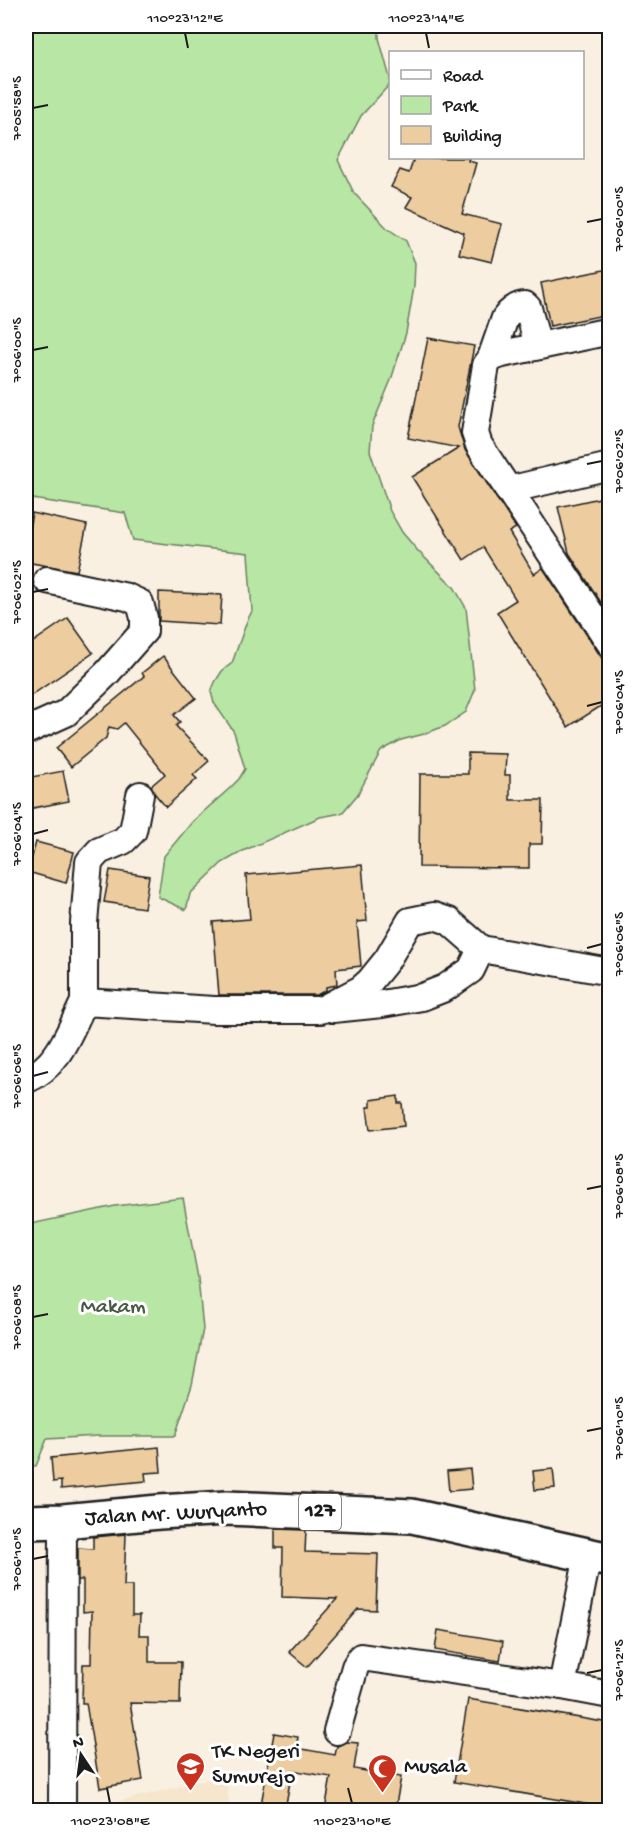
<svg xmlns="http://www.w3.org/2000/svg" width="635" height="1836" font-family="'Gochi Hand',sans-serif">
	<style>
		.built { fill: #f6e6ce }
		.green { fill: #b7e6a5; stroke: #6a8160; stroke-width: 1.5 }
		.building { fill: #edcd9f; stroke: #1c1c1c; stroke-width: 1.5 }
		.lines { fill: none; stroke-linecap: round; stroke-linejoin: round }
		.minor-casing { stroke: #1c1c1c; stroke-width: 30 }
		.major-casing { stroke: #1c1c1c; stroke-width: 38 }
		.minor { stroke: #fff; stroke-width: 26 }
		.major { stroke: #fff; stroke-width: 33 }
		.ticks { fill: none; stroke: #1c1c1c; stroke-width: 2 }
		.labels { text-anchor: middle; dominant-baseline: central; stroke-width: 6; stroke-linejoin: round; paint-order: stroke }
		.shield { fill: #fff; stroke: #606060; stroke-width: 1.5 }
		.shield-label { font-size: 21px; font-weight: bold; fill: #1c1c1c }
		.park-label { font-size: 22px; fill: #4a5945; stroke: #fff }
		.street-label { font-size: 22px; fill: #1c1c1c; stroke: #fff }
		.poi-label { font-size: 22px; fill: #1c1c1c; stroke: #fff; text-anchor: start }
		.neatline { fill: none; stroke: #1c1c1c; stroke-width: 2 }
		.ticks-label { font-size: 15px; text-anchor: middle; fill: #1c1c1c }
	</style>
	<rect width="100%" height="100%" fill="#faf0e2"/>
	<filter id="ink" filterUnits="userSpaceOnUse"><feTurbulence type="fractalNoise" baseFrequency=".0167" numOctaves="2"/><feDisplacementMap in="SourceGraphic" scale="12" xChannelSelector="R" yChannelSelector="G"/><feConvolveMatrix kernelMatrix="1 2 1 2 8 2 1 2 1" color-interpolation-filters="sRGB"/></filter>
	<g filter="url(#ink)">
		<path class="built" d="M226 1775 230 1810H82Z"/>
		<g class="green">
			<path d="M26 26H379V38L390 78V84L361 116 338 160 354 193 387 228 406 241 415 263 414 287 406 333 391 380 372 426 370 451 390 511 402 532 418 551 454 587 466 608 475 690 466 712 445 726 424 734 401 740 381 751 358 794 342 813 320 817 243 851 222 863 190 894 186 910 158 897 164 856 193 821 230 788 239 779 245 769 234 732 214 703 211 692 215 682 222 671 232 663 247 621 252 611 248 553 133 540 125 513 26 498Z"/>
			<path d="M183 1198 198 1278 203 1329 192 1385 175 1436H98L47 1439 36 1466 26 1465V1225L115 1206Z"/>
		</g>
		<g class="building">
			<path d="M414 158H469L468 161 476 163 462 214 502 224 492 262 459 254 464 233 406 207 412 197 391 187 400 170 409 173Z"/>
			<path d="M609 269V314L550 326 541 283Z"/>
			<path d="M428 338 474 346 458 427 465 450 516 528 509 532 534 574 543 568 609 669V701L568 727 497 612 516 600 483 547 464 560 412 477 459 448 408 438Z"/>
			<path d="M609 496V615L569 553 558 507Z"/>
			<path d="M32 513 87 525 77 571 26 562V545Z"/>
			<path d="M159 592 222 595 220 625 159 621Z"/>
			<path d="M68 618 93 653 26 699V647Z"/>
			<path d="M163 656 196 698 174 715 180 722 176 726 209 761 193 775 197 779 166 807 155 794 151 786 165 774 124 723 117 729 109 727 106 738 71 767 56 748 144 676 142 673Z"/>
			<path d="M468 753 506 754 505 775H510V800H543L542 844H529V868L419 867 420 774H468Z"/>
			<path d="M63 771 69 801 28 809 26 798V778Z"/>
			<path d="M36 842 74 852 66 883 28 872Z"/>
			<path d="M362 865 367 921 357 922 361 966 336 969 337 985 326 987V990L317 995H219L213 922 250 919 246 875Z"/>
			<path d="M110 870 149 876 144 908 104 902Z"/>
			<path d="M398 1096V1103H402L404 1126 370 1130 367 1107H371V1100Z"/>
			<path d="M159 1447 161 1472 145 1473 146 1481 61 1489V1481L53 1482 51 1458Z"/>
			<path d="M470 1469 472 1489 449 1491 447 1471Z"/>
			<path d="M553 1469 555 1488 535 1490 533 1471Z"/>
			<path d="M275 1529 306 1530 305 1552 378 1554 376 1610 358 1609 307 1667 289 1652 337 1599 282 1597 283 1548H275Z"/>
			<path d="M126 1534 124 1586H132V1615H140L139 1635H149V1662H181L180 1704 130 1703 143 1780 100 1788 86 1703H82L83 1664H91L92 1611 83 1612V1580H78V1548L93 1549V1537Z"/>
			<path d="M438 1630 503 1641 500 1661 435 1650Z"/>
			<path d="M468 1699 609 1723V1808L454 1782Z"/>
			<path d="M274 1733 298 1737 296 1748 335 1755 337 1746 341 1745 347 1742 358 1743 354 1769 401 1777 395 1810H370L347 1807V1810H325L331 1777 292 1770 285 1810H260Z"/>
		</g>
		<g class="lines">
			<defs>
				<g id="minor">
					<path d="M610 331 502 354 491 358 486 365 475 433 479 445 610 643"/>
					<path d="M491 358 505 318C509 312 517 305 525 305L528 308 538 346"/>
					<path d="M508 490 610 466"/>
					<path d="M26 731 66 713 107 673 144 631V618L140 603 127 597 47 580"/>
					<path d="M84 1002V923L89 862 99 851 123 841 133 831 140 795"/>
					<path d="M333 1009 382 1004 422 997 445 988 471 970 481 949"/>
					<path d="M26 1080C59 1066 69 1032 84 1002L214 1010H321L361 989 370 981 387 960 410 921 434 916 449 921 481 949 610 972"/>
					<path d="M588 1555 562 1686 610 1695"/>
					<path d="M337 1731 355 1667 361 1657 562 1686"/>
					<path d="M62 1810 63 1521"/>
				</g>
				<path id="major" d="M26 1522 63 1521 159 1512 227 1508 412 1516 610 1560"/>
			</defs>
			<use href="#minor" class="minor-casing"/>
			<use href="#major" class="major-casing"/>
			<use href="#minor" class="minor"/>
			<use href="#major" class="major"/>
		</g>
	</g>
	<path class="ticks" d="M185 33 188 48M426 33 429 48M33 108 48 105M587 222 602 219M33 350 48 347M587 464 602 461M33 592 48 589M587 706 602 702M33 834 48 830M587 948 602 944M33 1076 48 1072M587 1189 602 1186M33 1317 48 1314M587 1431 602 1428M33 1559 48 1556M587 1673 602 1670M107 1788 110 1803M348 1788 352 1803"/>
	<defs>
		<symbol id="school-pin" viewBox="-11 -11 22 30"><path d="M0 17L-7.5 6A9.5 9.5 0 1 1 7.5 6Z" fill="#c8321e" stroke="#fff"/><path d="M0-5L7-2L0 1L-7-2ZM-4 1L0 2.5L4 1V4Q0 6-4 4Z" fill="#fff"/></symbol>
		<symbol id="mosque-pin" viewBox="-11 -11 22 30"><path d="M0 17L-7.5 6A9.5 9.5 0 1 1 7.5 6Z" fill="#c8321e" stroke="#fff"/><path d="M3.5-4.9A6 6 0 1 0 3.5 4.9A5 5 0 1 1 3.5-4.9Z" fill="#fff"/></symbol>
	</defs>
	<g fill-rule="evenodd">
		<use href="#school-pin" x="174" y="1750" width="33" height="45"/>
		<use href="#mosque-pin" x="366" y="1752" width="33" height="45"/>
	</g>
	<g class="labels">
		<rect class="shield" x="299" y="1494" width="42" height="36" rx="4.5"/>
		<g class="shield-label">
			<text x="320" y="1512">127</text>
		</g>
		<g class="park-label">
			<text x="113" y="1308">Makam</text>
		</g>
		<g class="street-label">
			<text transform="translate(176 1515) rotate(-3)">Jalan Mr. Wuryanto</text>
		</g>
		<g class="poi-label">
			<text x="212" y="1753">TK Negeri<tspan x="212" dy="25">Sumurejo</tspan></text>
			<text x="404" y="1768">Musala</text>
		</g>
	</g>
	<rect width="635" height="1836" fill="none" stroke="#fff" stroke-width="66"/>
	<rect x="389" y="51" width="195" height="108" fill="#ffffff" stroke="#a4a4a4" stroke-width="1.5"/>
	<rect x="401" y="70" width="30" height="9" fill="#ffffff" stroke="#a4a4a4" stroke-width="1.5"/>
	<text x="443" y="81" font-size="18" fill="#1c1c1c">Road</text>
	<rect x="401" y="96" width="30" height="18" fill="#b7e6a5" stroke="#a4a4a4" stroke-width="1.5"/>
	<text x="443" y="111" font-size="18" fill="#1c1c1c">Park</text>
	<rect x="401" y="126" width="30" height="18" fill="#edcd9f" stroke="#a4a4a4" stroke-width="1.5"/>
	<text x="443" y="141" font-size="18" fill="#1c1c1c">Building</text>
	<g transform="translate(81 1755) rotate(347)" stroke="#ffffff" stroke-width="4.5" paint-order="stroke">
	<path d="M0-4.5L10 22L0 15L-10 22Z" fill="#1c1c1c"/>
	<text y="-9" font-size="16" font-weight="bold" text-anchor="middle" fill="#1c1c1c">N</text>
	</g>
	<rect x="33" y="33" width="569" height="1770" class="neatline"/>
	<g class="ticks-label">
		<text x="185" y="22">110°23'12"E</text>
		<text x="426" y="22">110°23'14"E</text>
		<text transform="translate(16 108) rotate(-90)" y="5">7°05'58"S</text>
		<text transform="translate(618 219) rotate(-90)" y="5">7°06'00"S</text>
		<text transform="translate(16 350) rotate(-90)" y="5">7°06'00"S</text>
		<text transform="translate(618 461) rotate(-90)" y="5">7°06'02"S</text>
		<text transform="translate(16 592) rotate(-90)" y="5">7°06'02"S</text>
		<text transform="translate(618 702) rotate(-90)" y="5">7°06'04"S</text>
		<text transform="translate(16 834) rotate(-90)" y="5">7°06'04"S</text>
		<text transform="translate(618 944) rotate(-90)" y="5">7°06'06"S</text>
		<text transform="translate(16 1076) rotate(-90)" y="5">7°06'06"S</text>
		<text transform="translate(618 1186) rotate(-90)" y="5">7°06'08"S</text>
		<text transform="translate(16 1317) rotate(-90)" y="5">7°06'08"S</text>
		<text transform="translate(618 1428) rotate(-90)" y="5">7°06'10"S</text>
		<text transform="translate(16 1559) rotate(-90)" y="5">7°06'10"S</text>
		<text transform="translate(618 1670) rotate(-90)" y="5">7°06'12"S</text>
		<text x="110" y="1825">110°23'08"E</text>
		<text x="352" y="1825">110°23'10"E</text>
	</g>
</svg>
